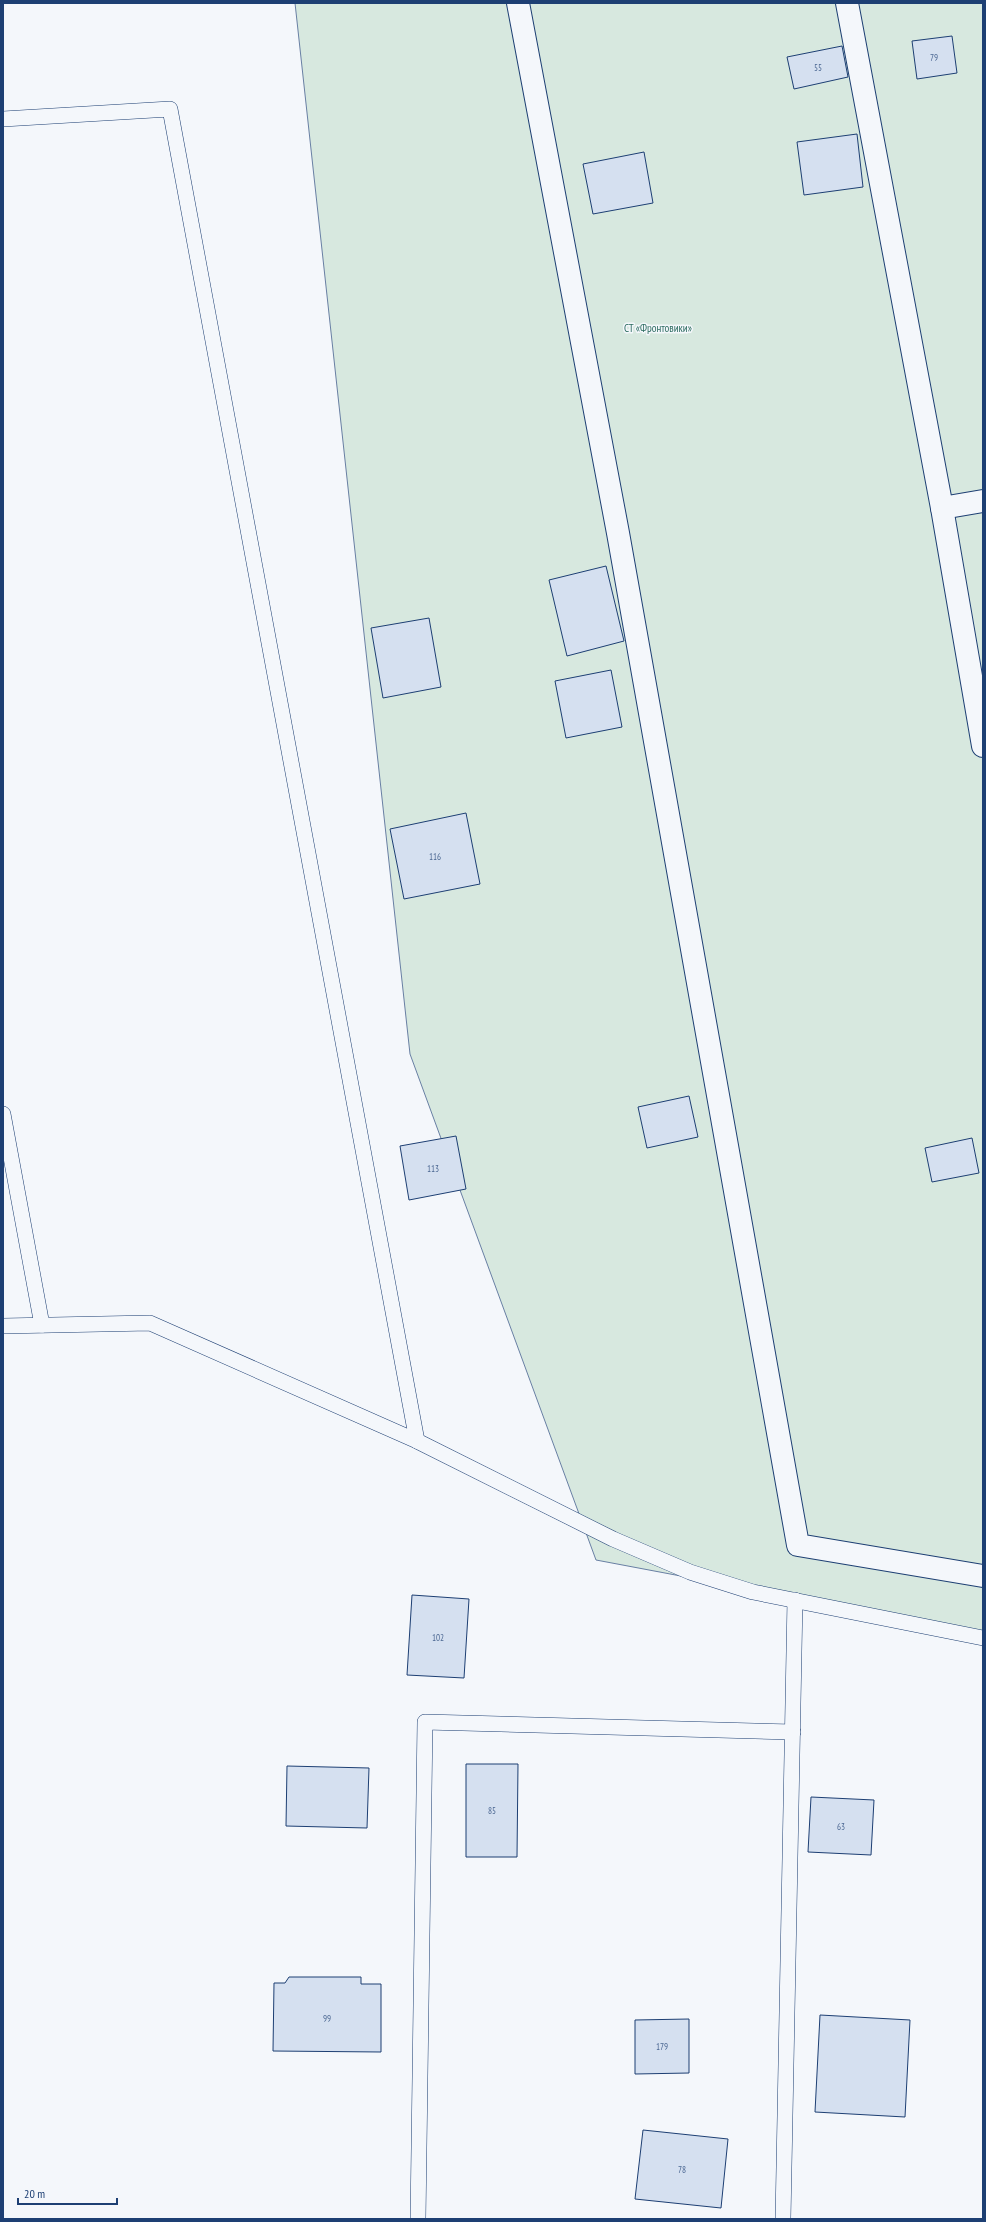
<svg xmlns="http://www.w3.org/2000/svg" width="986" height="2222" font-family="'PT Sans Narrow',sans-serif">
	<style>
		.green { fill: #d7e8df; stroke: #687fa3 }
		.building { fill: #d5e0f0; stroke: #1d3f73 }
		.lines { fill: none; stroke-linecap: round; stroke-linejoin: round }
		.lane-casing { stroke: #1d3f73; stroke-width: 16 }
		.street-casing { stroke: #1d3f73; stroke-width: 24 }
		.lane { stroke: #f4f7fb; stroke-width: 15 }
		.street { stroke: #f4f7fb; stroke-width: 22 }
		.labels { text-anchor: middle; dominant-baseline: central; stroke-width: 3; stroke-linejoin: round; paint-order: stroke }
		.number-label { font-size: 9px; fill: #4b6792 }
		.park-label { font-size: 11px; fill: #2c6c60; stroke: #f4f7fb }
	</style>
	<rect width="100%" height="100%" fill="#f4f7fb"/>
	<path class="green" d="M295 3H983V1633L596 1560 410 1054Z"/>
	<g class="building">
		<path d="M952 36 957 73 917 79 912 41Z"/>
		<path d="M842 46 848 77 794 89 787 57Z"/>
		<path d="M857 134 863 187 804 195 797 142Z"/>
		<path d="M644 152 653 203 593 214 583 164Z"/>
		<path d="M606 566 624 641 567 656 549 580Z"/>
		<path d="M429 618 441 687 383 698 371 628Z"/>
		<path d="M611 670 622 727 566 738 555 681Z"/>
		<path d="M466 813 480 884 404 899 390 829Z"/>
		<path d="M689 1096 698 1137 647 1148 638 1107Z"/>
		<path d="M456 1136 466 1189 409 1200 400 1146Z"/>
		<path d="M972 1138 979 1173 932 1182 925 1148Z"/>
		<path d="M412 1595 469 1599 464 1678 407 1675Z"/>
		<path d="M466 1764H518L517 1857H466Z"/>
		<path d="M287 1766 369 1768 367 1828 286 1826Z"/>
		<path d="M811 1797 874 1800 871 1855 808 1852Z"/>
		<path d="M289 1977H361V1984H381V2052L273 2051 274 1983H285Z"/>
		<path d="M820 2015 910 2020 905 2117 815 2112Z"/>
		<path d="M689 2019V2073L635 2074V2020Z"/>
		<path d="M643 2130 728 2139 721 2208 635 2199Z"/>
	</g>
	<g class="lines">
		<defs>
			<g id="lane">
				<path d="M3 119 170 109 417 1441"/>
				<path d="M3 1114 42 1325"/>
				<path d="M3 1326 150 1323 417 1441 613 1539 690 1572 753 1592 983 1638"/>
				<path d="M418 2219 425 1722 793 1732"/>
				<path d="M783 2219 795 1600"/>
			</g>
			<g id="street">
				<path d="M518 3 618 533 798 1545 983 1576"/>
				<path d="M847 3 942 508 983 746"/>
				<path d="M942 508 983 501"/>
			</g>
		</defs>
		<use href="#lane" class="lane-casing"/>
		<use href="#street" class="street-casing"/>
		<use href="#lane" class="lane"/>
		<use href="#street" class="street"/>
	</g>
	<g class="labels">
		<g class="number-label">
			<text x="934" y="57">79</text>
			<text x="818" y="67">55</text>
			<text x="435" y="856">116</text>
			<text x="433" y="1168">113</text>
			<text x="438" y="1637">102</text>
			<text x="492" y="1810">85</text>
			<text x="841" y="1826">63</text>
			<text x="327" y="2018">99</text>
			<text x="662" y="2046">179</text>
			<text x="682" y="2169">78</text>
		</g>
		<g class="park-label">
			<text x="658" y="328">СТ «Фронтовики»</text>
		</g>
	</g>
	<rect width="986" height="2222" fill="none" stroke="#1d3f73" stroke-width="8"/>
	<path d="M18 2198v6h99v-6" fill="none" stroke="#1d3f73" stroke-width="2"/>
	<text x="24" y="2198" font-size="12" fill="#1d3f73" stroke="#f4f7fb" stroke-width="3" paint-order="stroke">20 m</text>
</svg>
